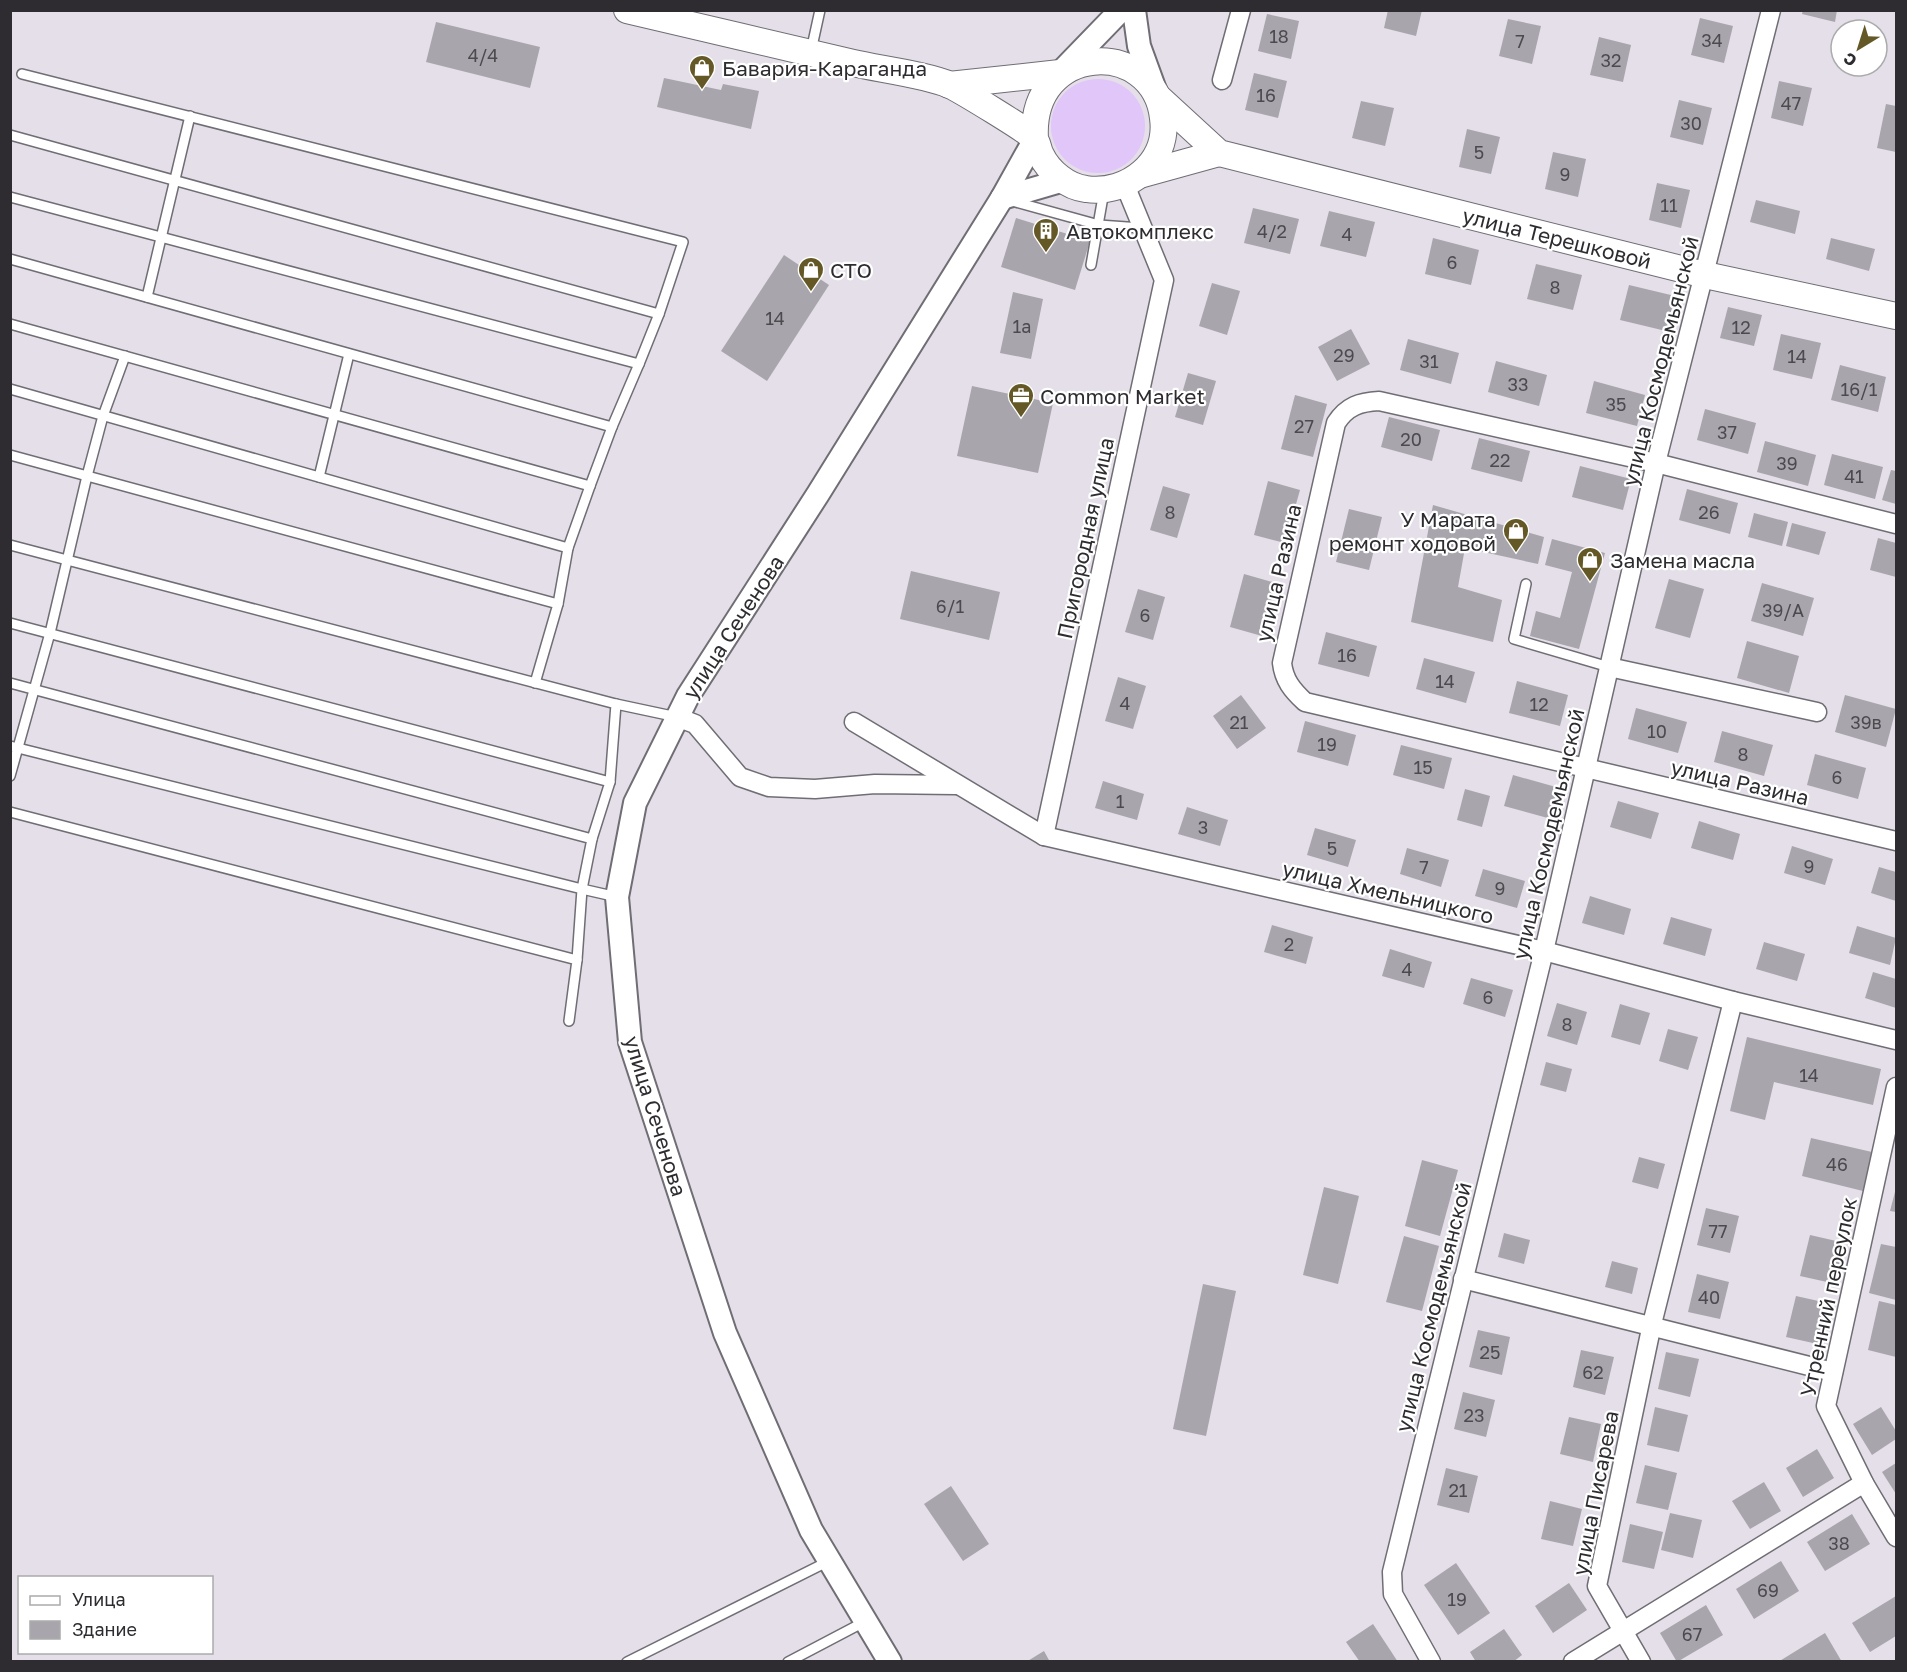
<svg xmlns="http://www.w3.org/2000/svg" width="1907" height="1672" font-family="'Golos Text',sans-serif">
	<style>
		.green { fill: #e1c6fa }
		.building { fill: #a9a5ad }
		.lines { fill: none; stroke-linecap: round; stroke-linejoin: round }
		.service-casing { stroke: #706d74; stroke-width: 12 }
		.minor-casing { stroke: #706d74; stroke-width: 21 }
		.tertiary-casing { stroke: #706d74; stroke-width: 26 }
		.secondary-casing { stroke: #706d74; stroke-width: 28 }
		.service { stroke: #fff; stroke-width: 9 }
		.minor { stroke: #fff; stroke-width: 18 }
		.tertiary { stroke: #fff; stroke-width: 22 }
		.secondary { stroke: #fff; stroke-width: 26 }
		.labels { text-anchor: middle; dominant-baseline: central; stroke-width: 4.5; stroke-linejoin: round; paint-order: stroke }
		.number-label { font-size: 18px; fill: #4d4a4f }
		.poi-label { font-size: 21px; fill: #2e2c30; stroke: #fff; text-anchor: start }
		.street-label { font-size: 21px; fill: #2e2c30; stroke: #fff }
	</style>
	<rect width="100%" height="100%" fill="#e4dfe8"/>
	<circle class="green" cx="1098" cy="126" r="47"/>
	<g class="building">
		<path d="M1388 10H1422L1416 36 1384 28Z"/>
		<path d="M1803 10H1837L1835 22 1802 14Z"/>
		<path d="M1267 14 1299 21 1291 59 1258 51Z"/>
		<path d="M1700 18 1733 26 1724 63 1691 55Z"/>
		<path d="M1508 19 1541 26 1532 64 1499 56Z"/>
		<path d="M436 22 540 47 530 88 426 62Z"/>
		<path d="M1599 37 1631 45 1623 82 1590 75Z"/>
		<path d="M1254 73 1287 81 1278 118 1245 110Z"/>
		<path d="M664 78 721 90 723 84 759 91 751 129 657 107Z"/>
		<path d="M1779 81 1812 88 1803 126 1771 118Z"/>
		<path d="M1679 100 1712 108 1703 145 1670 137Z"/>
		<path d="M1361 101 1394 108 1385 146 1352 138Z"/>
		<path d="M1886 104 1896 106V152L1877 148Z"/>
		<path d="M1467 129 1500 137 1491 174 1459 167Z"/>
		<path d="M1553 152 1586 159 1578 197 1545 189Z"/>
		<path d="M1657 183 1690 190 1681 228 1649 220Z"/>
		<path d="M1756 200 1800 211 1795 234 1750 222Z"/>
		<path d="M1253 208 1299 219 1290 254 1244 243Z"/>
		<path d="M1329 211 1375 222 1366 257 1320 246Z"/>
		<path d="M1016 218 1090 241 1075 290 1001 267Z"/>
		<path d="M1433 238 1479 250 1471 285 1425 274Z"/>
		<path d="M1831 238 1875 249 1869 271 1826 259Z"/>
		<path d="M784 255 829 285 767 381 721 351Z"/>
		<path d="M1536 264 1582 275 1573 310 1527 299Z"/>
		<path d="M1212 283 1240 291 1227 335 1199 326Z"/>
		<path d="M1629 285 1675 296 1666 331 1620 320Z"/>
		<path d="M1013 292 1043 299 1031 359 1000 353Z"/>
		<path d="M1728 307 1762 315 1754 346 1720 338Z"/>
		<path d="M1351 329 1370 364 1337 381 1318 347Z"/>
		<path d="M1781 334 1821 343 1812 379 1773 370Z"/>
		<path d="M1408 339 1459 353 1451 384 1400 370Z"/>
		<path d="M1496 361 1547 375 1539 406 1488 392Z"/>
		<path d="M1840 365 1886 377 1878 412 1831 400Z"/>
		<path d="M1188 373 1216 381 1203 425 1175 417Z"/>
		<path d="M1594 381 1645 395 1637 426 1586 413Z"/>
		<path d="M972 386 1053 403 1038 473 957 456Z"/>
		<path d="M1295 395 1327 404 1313 457 1281 449Z"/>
		<path d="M1705 409 1756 423 1748 454 1697 440Z"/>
		<path d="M1389 417 1440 430 1432 461 1381 447Z"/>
		<path d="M1479 438 1530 451 1522 482 1471 469Z"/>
		<path d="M1765 441 1816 455 1808 486 1757 472Z"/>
		<path d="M1832 454 1883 467 1875 499 1824 485Z"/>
		<path d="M1580 466 1631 479 1623 510 1572 497Z"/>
		<path d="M1891 470 1896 471V504L1882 500Z"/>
		<path d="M1268 481 1300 490 1285 543 1254 535Z"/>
		<path d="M1163 486 1190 494 1177 538 1150 530Z"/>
		<path d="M1687 489 1738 503 1730 534 1679 520Z"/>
		<path d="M1433 505 1544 537 1538 564 1465 548 1458 587 1502 600 1493 642 1411 622Z"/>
		<path d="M1349 509 1382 517 1369 570 1336 562Z"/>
		<path d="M1754 513 1788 522 1782 546 1748 537Z"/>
		<path d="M1792 523 1826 532 1819 555 1786 546Z"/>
		<path d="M1878 538 1896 543V577L1870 570Z"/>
		<path d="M1552 539 1605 553 1579 649 1530 636 1536 611 1560 618 1572 572 1545 565Z"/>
		<path d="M911 571 1000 592 989 640 900 619Z"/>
		<path d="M1244 574 1276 583 1262 636 1230 627Z"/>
		<path d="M1669 579 1704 589 1690 638 1655 628Z"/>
		<path d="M1762 583 1814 598 1803 636 1751 621Z"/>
		<path d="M1138 589 1165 597 1153 640 1125 632Z"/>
		<path d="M1326 632 1377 646 1369 677 1318 664Z"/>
		<path d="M1747 641 1799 656 1789 693 1737 678Z"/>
		<path d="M1424 658 1475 672 1466 703 1416 689Z"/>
		<path d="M1118 677 1146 686 1133 729 1105 721Z"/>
		<path d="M1517 681 1568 695 1560 726 1509 713Z"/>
		<path d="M1241 695 1266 728 1237 749 1213 716Z"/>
		<path d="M1845 695 1896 709 1886 747 1835 732Z"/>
		<path d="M1636 708 1687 722 1678 753 1628 739Z"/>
		<path d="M1305 721 1356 735 1348 766 1297 752Z"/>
		<path d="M1722 731 1773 745 1764 776 1714 762Z"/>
		<path d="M1401 745 1452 758 1444 789 1393 775Z"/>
		<path d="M1815 754 1866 768 1858 799 1807 785Z"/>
		<path d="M1513 775 1563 789 1555 820 1504 806Z"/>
		<path d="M1103 781 1144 794 1137 820 1095 808Z"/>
		<path d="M1465 789 1490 796 1482 827 1457 820Z"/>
		<path d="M1618 801 1659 813 1651 839 1610 827Z"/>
		<path d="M1187 807 1228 820 1220 846 1178 834Z"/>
		<path d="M1699 821 1740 834 1733 860 1691 848Z"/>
		<path d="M1315 828 1356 840 1348 867 1307 855Z"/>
		<path d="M1792 846 1833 859 1825 885 1784 873Z"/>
		<path d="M1407 848 1449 860 1441 887 1400 874Z"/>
		<path d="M1879 867 1896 872V901L1871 893Z"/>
		<path d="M1483 869 1525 881 1517 908 1475 896Z"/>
		<path d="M1590 896 1631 909 1624 935 1582 923Z"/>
		<path d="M1671 917 1712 929 1705 956 1663 944Z"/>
		<path d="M1272 925 1313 937 1306 964 1264 952Z"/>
		<path d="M1857 926 1896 938 1890 965 1849 953Z"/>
		<path d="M1764 942 1805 954 1797 981 1756 969Z"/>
		<path d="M1390 949 1432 962 1424 988 1382 976Z"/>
		<path d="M1873 972 1896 979V1008L1865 998Z"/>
		<path d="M1471 978 1513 990 1505 1017 1463 1004Z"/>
		<path d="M1557 1003 1587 1012 1577 1045 1547 1036Z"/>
		<path d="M1620 1004 1650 1013 1640 1045 1611 1037Z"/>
		<path d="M1668 1029 1698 1037 1688 1070 1659 1061Z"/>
		<path d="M1747 1037 1881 1069 1873 1105 1774 1082 1765 1120 1730 1111Z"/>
		<path d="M1546 1062 1572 1069 1566 1092 1540 1085Z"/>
		<path d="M1811 1138 1872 1152 1863 1191 1802 1176Z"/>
		<path d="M1639 1157 1665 1164 1658 1189 1632 1182Z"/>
		<path d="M1422 1160 1458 1170 1440 1236 1405 1226Z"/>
		<path d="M1324 1187 1359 1196 1338 1284 1303 1275Z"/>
		<path d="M1896 1188V1212L1890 1211Z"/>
		<path d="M1706 1208 1739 1216 1730 1253 1697 1245Z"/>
		<path d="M1504 1233 1530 1240 1524 1264 1498 1257Z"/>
		<path d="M1810 1235 1845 1243 1836 1284 1800 1276Z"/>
		<path d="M1404 1236 1439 1246 1422 1311 1386 1302Z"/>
		<path d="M1881 1244 1896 1247V1300L1869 1293Z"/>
		<path d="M1612 1261 1638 1268 1632 1294 1605 1287Z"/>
		<path d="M1697 1274 1729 1282 1720 1319 1688 1312Z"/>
		<path d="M1203 1284 1236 1291 1206 1436 1173 1429Z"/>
		<path d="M1796 1296 1832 1304 1822 1345 1786 1337Z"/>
		<path d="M1879 1301 1896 1305V1357L1868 1350Z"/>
		<path d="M1478 1330 1510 1337 1502 1375 1469 1367Z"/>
		<path d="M1581 1350 1614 1357 1605 1395 1573 1387Z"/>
		<path d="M1666 1352 1699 1359 1690 1397 1658 1389Z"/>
		<path d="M1463 1392 1495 1400 1486 1437 1454 1429Z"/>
		<path d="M1655 1407 1688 1415 1679 1452 1647 1445Z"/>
		<path d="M1881 1407 1896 1431V1439L1872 1455 1853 1424Z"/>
		<path d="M1569 1417 1601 1424 1593 1462 1560 1454Z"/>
		<path d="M1817 1449 1834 1478 1803 1497 1786 1468Z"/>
		<path d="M1896 1463V1494L1882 1472Z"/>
		<path d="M1645 1465 1677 1473 1668 1510 1636 1503Z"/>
		<path d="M1446 1468 1478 1476 1469 1513 1437 1505Z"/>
		<path d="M1764 1482 1781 1511 1750 1529 1732 1501Z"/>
		<path d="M951 1486 989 1544 963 1561 924 1504Z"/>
		<path d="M1550 1501 1582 1509 1573 1546 1541 1539Z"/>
		<path d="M1670 1513 1702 1520 1693 1558 1661 1550Z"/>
		<path d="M1852 1514 1870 1544 1825 1571 1807 1542Z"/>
		<path d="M1630 1524 1663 1532 1654 1569 1622 1562Z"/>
		<path d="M1781 1561 1799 1591 1754 1619 1736 1589Z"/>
		<path d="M1456 1563 1490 1613 1458 1635 1424 1585Z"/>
		<path d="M1569 1583 1587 1610 1553 1633 1535 1606Z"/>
		<path d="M1896 1596V1636L1870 1652 1852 1623Z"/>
		<path d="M1706 1605 1723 1635 1677 1662 1660 1633Z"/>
		<path d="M1373 1624 1398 1662H1360L1346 1642Z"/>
		<path d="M1504 1629 1522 1655 1513 1662H1476L1470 1652Z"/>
		<path d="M1825 1633 1842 1662H1778Z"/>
		<path d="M1044 1651 1050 1662H1026Z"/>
	</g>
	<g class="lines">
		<defs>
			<g id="service">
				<path d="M811 51 820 10"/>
				<path d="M22 74 683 242 659 314"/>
				<path d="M10 135 659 314 639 364"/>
				<path d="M10 197 639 364 612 427"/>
				<path d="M1012 201 1099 225 1141 228"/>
				<path d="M10 259 612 427 590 486"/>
				<path d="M1091 265 1104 191"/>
				<path d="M147 297 190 116"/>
				<path d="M10 324 590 486 568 548"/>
				<path d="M10 389 568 548 558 604"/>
				<path d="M10 455 558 604 535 683"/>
				<path d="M319 477 349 354"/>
				<path d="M10 545 616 704 610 782"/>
				<path d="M1526 584 1514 639 1609 667"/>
				<path d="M10 623 610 782 592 839"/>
				<path d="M10 683 592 839 582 889 617 897"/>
				<path d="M616 704 677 717"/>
				<path d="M10 746 582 889 577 960"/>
				<path d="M10 776 50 633 87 476 103 416 125 356"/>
				<path d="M10 812 577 960 569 1021"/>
				<path d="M627 1662 829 1561"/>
				<path d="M788 1662 866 1621"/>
			</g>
			<g id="minor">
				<path d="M1222 80 1241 10"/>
				<path d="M1896 524 1656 463 1379 401C1360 402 1347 406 1336 423L1282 663C1284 680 1292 690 1305 702L1896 841"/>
				<path d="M1609 667 1817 712"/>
				<path d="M677 717 695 724 740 777 769 787 815 789 875 784 956 785"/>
				<path d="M854 722 1044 836 1544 951 1733 1001 1896 1040"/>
				<path d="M1044 836 1164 280 1125 185"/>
				<path d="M1896 1087 1826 1406 1864 1483 1896 1537"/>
				<path d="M1463 1279 1833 1372"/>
				<path d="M1431 1662 1393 1594 1392 1572 1544 951 1656 463 1771 10"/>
				<path d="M1573 1662 1864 1483"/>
				<path d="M1641 1662 1597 1586 1652 1324 1733 1001"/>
			</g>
			<g id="tertiary">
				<path d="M1134 10 1139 46 1155 90"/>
				<path d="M1060 73 1121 10"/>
				<path d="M1002 198 1064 180"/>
				<path d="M890 1662 811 1530 725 1333 630 1042 617 897 635 803 688 696 818 494 1002 198 1035 139"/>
			</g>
			<g id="secondary">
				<path d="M627 10C702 28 778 45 853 63 879 69 927 75 950 85 962 91 1027 130 1034 138 1038 142 1038 150 1041 155 1049 172 1068 187 1086 189 1128 195 1169 162 1163 118 1154 37 1029 42 1035 139"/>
				<path d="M949 85 1060 73"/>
				<path d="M1158 97 1219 153 1705 275 1896 316"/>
				<path d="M1143 174 1219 153"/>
			</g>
		</defs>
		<use href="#service" class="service-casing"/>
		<use href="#minor" class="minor-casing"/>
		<use href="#tertiary" class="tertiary-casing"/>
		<use href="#secondary" class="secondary-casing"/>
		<use href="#service" class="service"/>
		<use href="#minor" class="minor"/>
		<use href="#tertiary" class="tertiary"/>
		<use href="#secondary" class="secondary"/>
	</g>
	<defs>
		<symbol id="shop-pin" viewBox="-11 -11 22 30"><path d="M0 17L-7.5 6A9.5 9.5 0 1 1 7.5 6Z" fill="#645926" stroke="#fff"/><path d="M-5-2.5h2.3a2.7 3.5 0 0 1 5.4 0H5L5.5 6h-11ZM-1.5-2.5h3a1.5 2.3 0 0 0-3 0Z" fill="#fff"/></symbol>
		<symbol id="building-pin" viewBox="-11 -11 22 30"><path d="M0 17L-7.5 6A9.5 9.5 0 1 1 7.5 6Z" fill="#645926" stroke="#fff"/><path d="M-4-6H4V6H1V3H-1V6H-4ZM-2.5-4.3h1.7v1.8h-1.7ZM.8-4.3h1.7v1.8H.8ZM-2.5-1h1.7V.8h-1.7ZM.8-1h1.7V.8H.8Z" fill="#fff"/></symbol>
		<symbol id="office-pin" viewBox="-11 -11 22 30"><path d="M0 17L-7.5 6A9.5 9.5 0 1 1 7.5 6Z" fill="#645926" stroke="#fff"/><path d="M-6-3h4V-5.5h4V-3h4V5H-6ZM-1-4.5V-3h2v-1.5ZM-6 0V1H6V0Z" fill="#fff"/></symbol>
	</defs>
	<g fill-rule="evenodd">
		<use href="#shop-pin" x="687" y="53" width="30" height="40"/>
		<use href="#building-pin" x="1031" y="216" width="30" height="40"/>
		<use href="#shop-pin" x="796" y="255" width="30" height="40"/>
		<use href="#office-pin" x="1006" y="381" width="30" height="40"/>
		<use href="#shop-pin" x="1501" y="516" width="30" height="40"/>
		<use href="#shop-pin" x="1575" y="545" width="30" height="40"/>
	</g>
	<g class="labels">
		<g class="number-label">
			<text x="1279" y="36">18</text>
			<text x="1712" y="40">34</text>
			<text x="1520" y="41">7</text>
			<text x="483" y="55">4/4</text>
			<text x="1611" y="60">32</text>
			<text x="1266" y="95">16</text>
			<text x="1791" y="103">47</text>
			<text x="1691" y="123">30</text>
			<text x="1479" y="152">5</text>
			<text x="1565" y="174">9</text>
			<text x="1669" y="205">11</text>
			<text x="1272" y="231">4/2</text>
			<text x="1347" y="234">4</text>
			<text x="1452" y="262">6</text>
			<text x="1555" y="287">8</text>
			<text x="775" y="318">14</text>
			<text x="1022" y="326">1а</text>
			<text x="1741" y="327">12</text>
			<text x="1344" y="355">29</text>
			<text x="1797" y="356">14</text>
			<text x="1429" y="361">31</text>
			<text x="1518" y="384">33</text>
			<text x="1859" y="389">16/1</text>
			<text x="1616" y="404">35</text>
			<text x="1304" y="426">27</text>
			<text x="1727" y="432">37</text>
			<text x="1411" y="439">20</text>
			<text x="1500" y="460">22</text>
			<text x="1787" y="463">39</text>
			<text x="1854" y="476">41</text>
			<text x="1170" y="512">8</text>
			<text x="1709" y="512">26</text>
			<text x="950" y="606">6/1</text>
			<text x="1783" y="610">39/А</text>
			<text x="1145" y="615">6</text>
			<text x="1347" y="655">16</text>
			<text x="1445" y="681">14</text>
			<text x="1125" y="703">4</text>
			<text x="1539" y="704">12</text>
			<text x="1239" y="722">21</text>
			<text x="1866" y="722">39в</text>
			<text x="1657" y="731">10</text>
			<text x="1327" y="744">19</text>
			<text x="1743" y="754">8</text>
			<text x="1423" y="767">15</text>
			<text x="1837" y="777">6</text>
			<text x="1120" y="801">1</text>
			<text x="1203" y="827">3</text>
			<text x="1332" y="848">5</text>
			<text x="1809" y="866">9</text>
			<text x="1424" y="867">7</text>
			<text x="1500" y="888">9</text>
			<text x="1289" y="944">2</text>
			<text x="1407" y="969">4</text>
			<text x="1488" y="997">6</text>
			<text x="1567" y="1024">8</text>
			<text x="1809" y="1075">14</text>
			<text x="1837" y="1164">46</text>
			<text x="1718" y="1231">77</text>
			<text x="1709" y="1297">40</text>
			<text x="1490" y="1352">25</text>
			<text x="1593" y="1372">62</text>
			<text x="1474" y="1415">23</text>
			<text x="1458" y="1490">21</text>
			<text x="1839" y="1543">38</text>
			<text x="1768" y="1590">69</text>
			<text x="1457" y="1599">19</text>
			<text x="1692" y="1634">67</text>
		</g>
		<g class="poi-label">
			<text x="722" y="68">Бавария-Караганда</text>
			<text x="1066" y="231">Автокомплекс</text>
			<text x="830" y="270">СТО</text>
			<text x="1040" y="396">Common Market</text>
			<text x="1496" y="519" text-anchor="end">У Марата<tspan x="1496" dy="24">ремонт ходовой</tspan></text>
			<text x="1610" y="560">Замена масла</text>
		</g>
		<g class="street-label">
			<text transform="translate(1557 238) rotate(14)">улица Терешковой</text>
			<text transform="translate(1660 361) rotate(-76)">улица Космодемьянской</text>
			<text transform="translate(1085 538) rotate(-78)">Пригородная улица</text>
			<text transform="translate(1278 573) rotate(-77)">улица Разина</text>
			<text transform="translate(733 627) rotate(-57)">улица Сеченова</text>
			<text transform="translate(1740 782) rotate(13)">улица Разина</text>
			<text transform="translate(1548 834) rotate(-77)">улица Космодемьянской</text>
			<text transform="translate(1388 892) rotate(13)">улица Хмельницкого</text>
			<text transform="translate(656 1116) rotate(73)">улица Сеченова</text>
			<text transform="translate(1828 1297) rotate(-78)">Утренний переулок</text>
			<text transform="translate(1433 1307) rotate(-76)">улица Космодемьянской</text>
			<text transform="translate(1595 1493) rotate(-79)">улица Писарева</text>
		</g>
	</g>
	<rect width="1907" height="1672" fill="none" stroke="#2e2c30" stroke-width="24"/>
	<rect x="18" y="1576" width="195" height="78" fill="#ffffff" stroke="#ababac" stroke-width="1.5"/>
	<rect x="30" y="1596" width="30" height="9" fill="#ffffff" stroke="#ababac" stroke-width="1.5"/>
	<text x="72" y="1606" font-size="18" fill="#2e2c30">Улица</text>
	<rect x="30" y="1621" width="30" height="18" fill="#a9a5ad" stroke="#ababac" stroke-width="1.5"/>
	<text x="72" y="1636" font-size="18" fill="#2e2c30">Здание</text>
	<g transform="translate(1859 48) rotate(218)"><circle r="28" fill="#ffffff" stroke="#ababac" stroke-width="1.5"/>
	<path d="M0-4.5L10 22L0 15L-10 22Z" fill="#645926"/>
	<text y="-9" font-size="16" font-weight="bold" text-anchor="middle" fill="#2e2c30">С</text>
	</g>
</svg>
